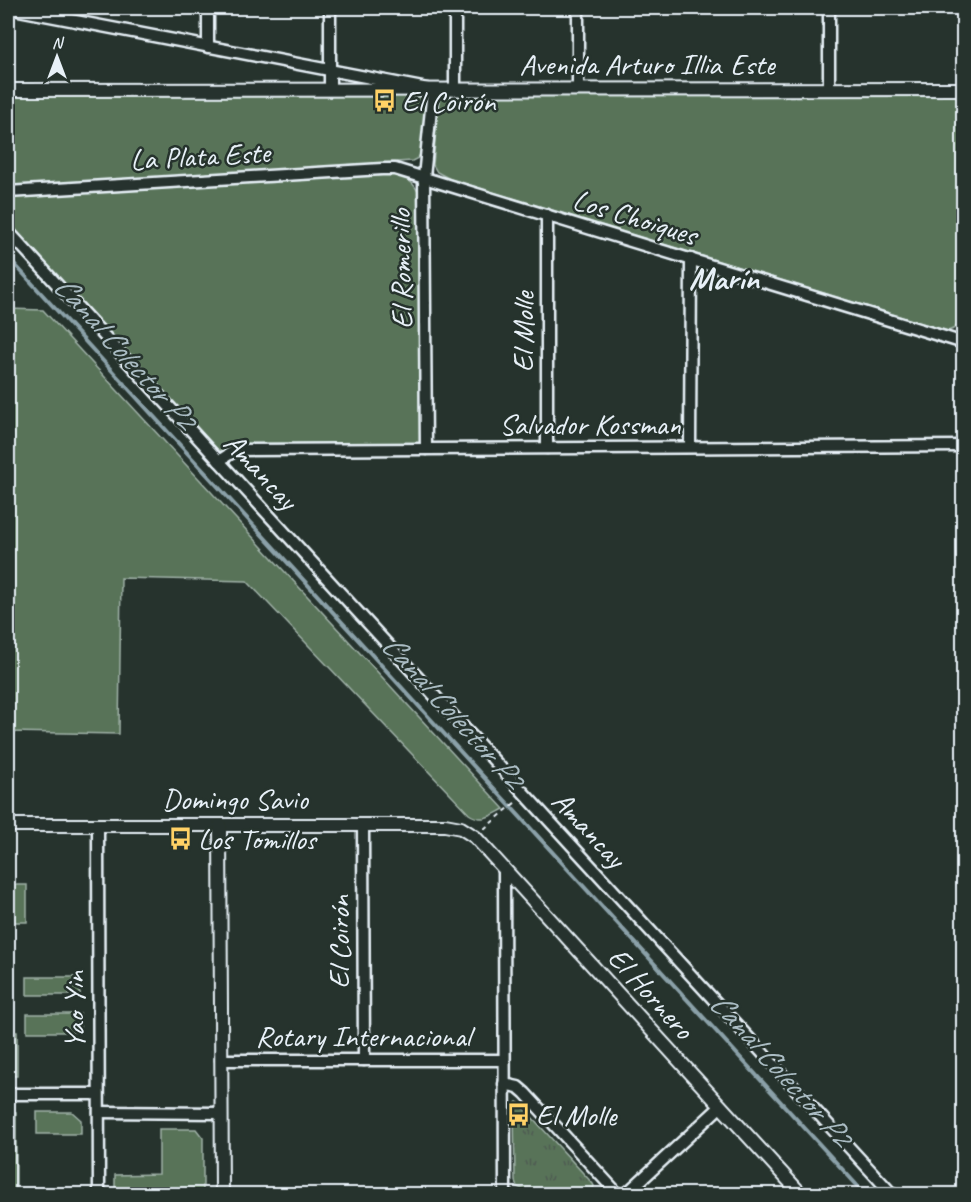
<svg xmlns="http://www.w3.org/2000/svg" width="971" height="1202" font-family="Caveat,sans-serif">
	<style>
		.grass { fill: #587359; stroke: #a0b2a8; stroke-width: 1.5 }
		.park { fill: url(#park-tufts); stroke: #a0b2a8; stroke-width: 1.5 }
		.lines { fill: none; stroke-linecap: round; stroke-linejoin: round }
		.stream { stroke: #8ba1a9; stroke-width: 4 }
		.minor-casing { stroke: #e8f1f8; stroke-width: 15 }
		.tertiary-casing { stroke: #e8f1f8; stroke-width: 16 }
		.path { stroke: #e8f1f8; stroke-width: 2; stroke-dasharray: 4.5 4.5; stroke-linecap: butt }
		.minor { stroke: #26332d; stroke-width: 10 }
		.tertiary { stroke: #26332d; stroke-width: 12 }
		.labels { text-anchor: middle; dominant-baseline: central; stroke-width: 5; stroke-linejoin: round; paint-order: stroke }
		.street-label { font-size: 30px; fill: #e8f1f8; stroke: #26332d }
		.poi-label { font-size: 30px; fill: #e8f1f8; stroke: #26332d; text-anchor: start }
		.neighbourhood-label { font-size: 32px; font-weight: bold; fill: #e8f1f8; stroke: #26332d }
		.water-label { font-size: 32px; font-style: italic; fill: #aabcc3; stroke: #26332d }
	</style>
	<defs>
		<pattern id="park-tufts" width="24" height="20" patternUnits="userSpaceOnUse" patternTransform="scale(1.5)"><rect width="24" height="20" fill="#587359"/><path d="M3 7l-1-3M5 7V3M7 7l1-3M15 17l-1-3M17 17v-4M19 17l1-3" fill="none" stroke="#4e5b51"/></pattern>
	</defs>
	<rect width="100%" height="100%" fill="#26332d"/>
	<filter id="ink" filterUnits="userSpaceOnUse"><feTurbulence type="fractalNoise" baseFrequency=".0167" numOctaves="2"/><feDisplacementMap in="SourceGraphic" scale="12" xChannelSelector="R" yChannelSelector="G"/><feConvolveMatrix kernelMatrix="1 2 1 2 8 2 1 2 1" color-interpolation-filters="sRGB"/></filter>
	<g filter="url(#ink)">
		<g class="grass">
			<path d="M963 94V314C961 322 956 329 948 331L450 179 437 172 433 165 439 95Z"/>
			<path d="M427 95 421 153 418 158 412 161 8 188V96Z"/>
			<path d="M382 174C398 174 411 177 418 192L422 445 223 451 216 449 8 223V197Z"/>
			<path d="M8 309 43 310 504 809C492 815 482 823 469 814L247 581 121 578 119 734 8 732Z"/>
			<rect x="8" y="885" width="19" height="37"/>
			<rect x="27" y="977" width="53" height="18"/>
			<rect x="27" y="1014" width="53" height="18"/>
			<rect x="8" y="1032" width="9" height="44"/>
			<rect x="8" y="1112" width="8" height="82"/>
			<path d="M37 1112H72L81 1120V1134H37Z"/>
			<path d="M159 1129H196L203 1138V1194H115V1175L159 1174Z"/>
		</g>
		<path class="park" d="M517 1102 519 1103 593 1184 594 1186 593 1189 525 1190 517 1187 515 1181 514 1105Z"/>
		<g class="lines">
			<path class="stream" d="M8 257 865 1194"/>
			<defs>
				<g id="minor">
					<path d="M8 8 433 90 424 177 426 449"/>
					<path d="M208 8V47"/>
					<path d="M330 8V90"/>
					<path d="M455 8V89"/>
					<path d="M578 8V89"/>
					<path d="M829 8V89"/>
					<path d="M8 192 382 169H395L964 343"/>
					<path d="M547 215V448"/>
					<path d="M8 231 892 1194"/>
					<path d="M690 447 691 259"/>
					<path d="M219 461 231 453 238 450 964 446"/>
					<path d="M98 825 99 1194"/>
					<path d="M363 825 364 1060"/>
					<path d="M504 869 505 1194"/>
					<path d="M221 1060H504"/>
					<path d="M504 1084 518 1087 525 1093 618 1194"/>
					<path d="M8 1094H98"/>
					<path d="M99 1112 221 1113"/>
					<path d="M626 1194 721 1106"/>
				</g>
				<g id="tertiary">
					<path d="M8 90 964 89"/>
					<path d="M8 825H445L461 828 475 837 801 1194"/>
					<path d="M220 825 222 1194"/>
				</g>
			</defs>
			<use href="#minor" class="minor-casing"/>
			<use href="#tertiary" class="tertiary-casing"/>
			<path class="path" d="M484 829 516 802"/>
			<use href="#minor" class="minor"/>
			<use href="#tertiary" class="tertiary"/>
		</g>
	</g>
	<defs>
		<symbol id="bus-bare" viewBox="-9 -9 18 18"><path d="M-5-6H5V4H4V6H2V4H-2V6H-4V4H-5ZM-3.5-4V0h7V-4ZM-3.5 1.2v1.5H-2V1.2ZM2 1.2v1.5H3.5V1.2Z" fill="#ffd166" stroke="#26332d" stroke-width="2.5" paint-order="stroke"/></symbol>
	</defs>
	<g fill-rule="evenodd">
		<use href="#bus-bare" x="368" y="84" width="33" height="33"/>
		<use href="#bus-bare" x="164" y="822" width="33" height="33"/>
		<use href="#bus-bare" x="502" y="1098" width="33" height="33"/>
	</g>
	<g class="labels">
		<g class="street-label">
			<text x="647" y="64">Avenida Arturo Illia Este</text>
			<text transform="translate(200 156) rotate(-3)">La Plata Este</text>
			<text transform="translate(635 217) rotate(17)">Los Choiques</text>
			<text transform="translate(401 269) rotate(-91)">El Romerillo</text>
			<text transform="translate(523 332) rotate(-90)">El Molle</text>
			<text x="590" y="424">Salvador Kossman</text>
			<text transform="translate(261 471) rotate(47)">Amancay</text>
			<text x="235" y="799">Domingo Savio</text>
			<text transform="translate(589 829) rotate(47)">Amancay</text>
			<text transform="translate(339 942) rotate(-90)">El Coirón</text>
			<text transform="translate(651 993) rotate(48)">El Hornero</text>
			<text transform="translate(74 1010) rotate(-90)">Yao Yin</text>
			<text x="363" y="1036">Rotary Internacional</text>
		</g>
		<g class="poi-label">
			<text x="402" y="101">El Coirón</text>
			<text x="198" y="839">Los Tomillos</text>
			<text x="536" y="1115">El Molle</text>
		</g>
		<g class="neighbourhood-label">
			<text x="724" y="278">Marín</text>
		</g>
		<g class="water-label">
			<text transform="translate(125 352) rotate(48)">Canal Colector P2</text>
			<text transform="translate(453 711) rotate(48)">Canal Colector P2</text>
			<text transform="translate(781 1069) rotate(48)">Canal Colector P2</text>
		</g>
	</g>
	<rect width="971" height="1202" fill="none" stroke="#26332d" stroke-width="30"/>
	<rect x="15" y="15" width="941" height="1172" fill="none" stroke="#e8f1f8" stroke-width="2" filter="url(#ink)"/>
	<g transform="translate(57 57)" stroke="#26332d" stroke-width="4.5" paint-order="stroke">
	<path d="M0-4.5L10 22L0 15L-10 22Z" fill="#e8f1f8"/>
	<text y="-9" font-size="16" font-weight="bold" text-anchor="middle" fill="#e8f1f8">N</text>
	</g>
</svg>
